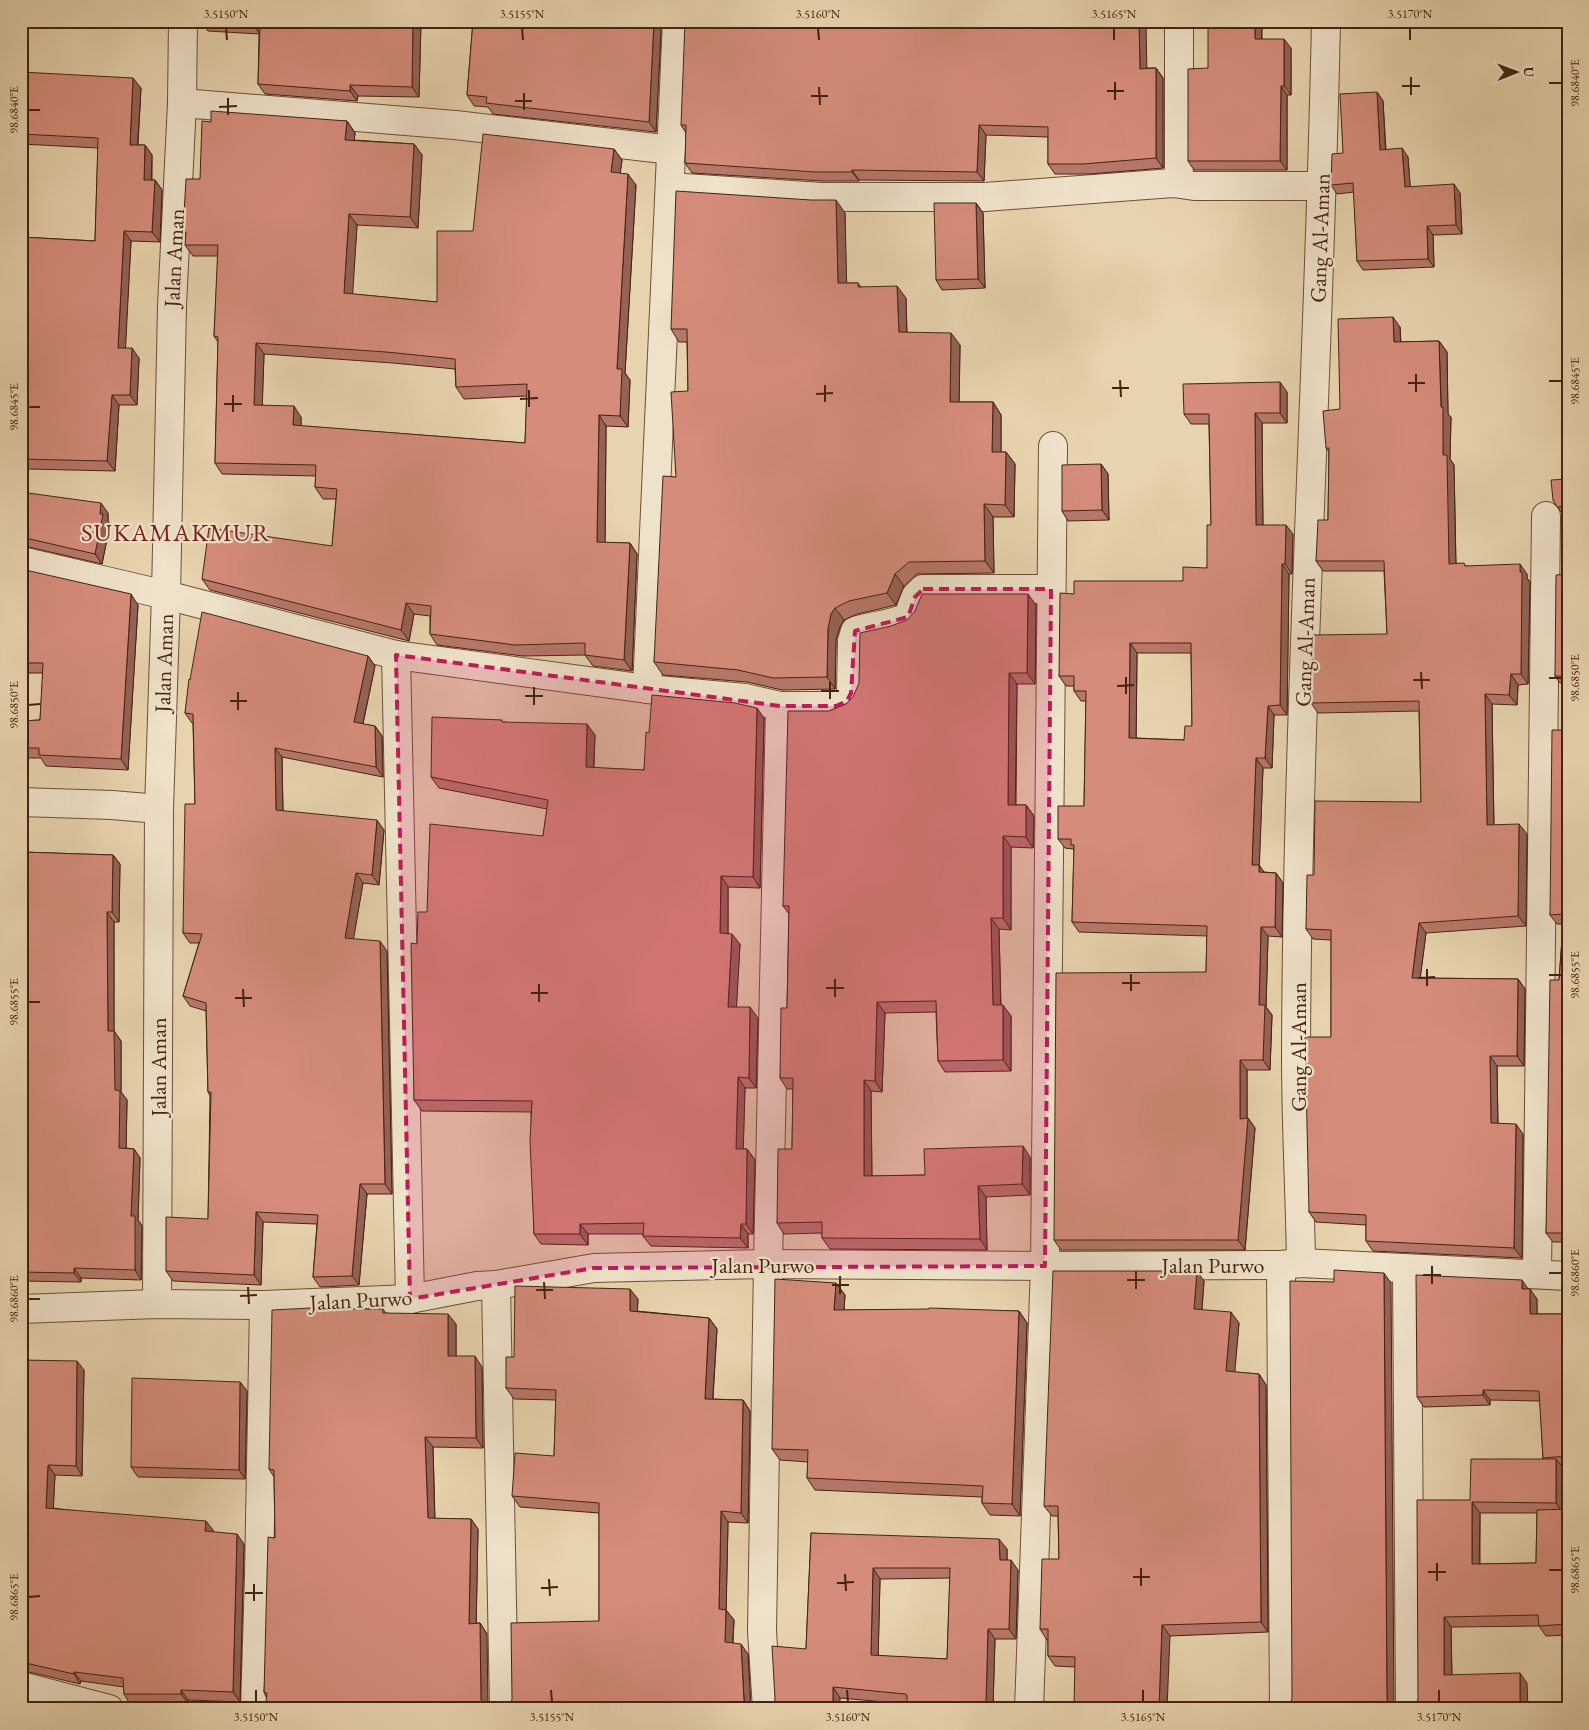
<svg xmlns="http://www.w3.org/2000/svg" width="1589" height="1730" font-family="'EB Garamond',serif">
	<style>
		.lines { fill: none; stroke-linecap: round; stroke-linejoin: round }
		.minor-casing { stroke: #6d4f39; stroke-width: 30 }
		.minor { stroke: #efe2ca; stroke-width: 28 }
		.wall { fill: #b77869; stroke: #442312; fill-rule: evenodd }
		.shaded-wall { fill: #956255; stroke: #442312 }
		.building { fill: #d58c7a; stroke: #442312; fill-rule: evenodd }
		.marked { fill: #c2185b; fill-opacity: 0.2; stroke: #c2185b; stroke-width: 4; stroke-dasharray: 10 6; stroke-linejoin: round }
		.ticks { fill: none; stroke: #442312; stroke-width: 2 }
		.labels { text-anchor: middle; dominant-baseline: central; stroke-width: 4.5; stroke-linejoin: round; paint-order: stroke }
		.street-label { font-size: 22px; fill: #442312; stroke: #efe2ca }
		.quarter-label { font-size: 25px; letter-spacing: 1px; fill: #7a1f14; stroke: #efe2ca }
		.neatline { fill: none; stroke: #442312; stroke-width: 2 }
		.ticks-label { font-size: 12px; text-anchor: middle; fill: #442312 }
	</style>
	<rect width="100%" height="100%" fill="#e7d3ad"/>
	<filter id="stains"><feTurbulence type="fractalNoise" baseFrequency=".004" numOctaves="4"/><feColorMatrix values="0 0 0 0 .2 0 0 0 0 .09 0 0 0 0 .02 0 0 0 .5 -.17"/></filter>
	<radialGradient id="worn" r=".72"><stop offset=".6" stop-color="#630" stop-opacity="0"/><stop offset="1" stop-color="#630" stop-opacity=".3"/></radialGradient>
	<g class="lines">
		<defs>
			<g id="minor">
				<path d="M182 103 455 125 672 150"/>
				<path d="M1173 183 1178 176 1179 168V21"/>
				<path d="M670 187 821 197H985L1173 183 1194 186H1322"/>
				<path d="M21 561 166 595 396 655 647 689 745 698 780 706 768 1264 762 1631 767 1709"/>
				<path d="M396 655 410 1299"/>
				<path d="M647 689 677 21"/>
				<path d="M780 706H836L847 701 851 693 852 641 855 631C873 625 891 625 908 617L915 597 923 589H1051"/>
				<path d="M21 802 112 805 159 809"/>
				<path d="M1301 1263C1300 1195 1296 1126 1296 1057 1297 712 1319 367 1326 21"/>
				<path d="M1281 1265 1284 1709"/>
				<path d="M1407 1269 1410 1709"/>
				<path d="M1537 1274 1546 516"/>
				<path d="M496 1285 504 1709"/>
				<path d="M157 1304 159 809 166 595 172 306 182 103 183 21"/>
				<path d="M21 1309 157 1304 264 1305 410 1299 477 1286 496 1285 594 1268 768 1264 1045 1266 1281 1265 1301 1263 1568 1276"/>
				<path d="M21 1686 109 1709"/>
				<path d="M255 1709 259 1575 264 1305"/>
				<path d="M1029 1709 1045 1266 1053 446"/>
			</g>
		</defs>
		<use href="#minor" class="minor-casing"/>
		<use href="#minor" class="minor"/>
	</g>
	<g class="wall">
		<path d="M201 21H260V25L315 26 421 21 419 97 358 96 357 101 265 94 258 84 259 34 208 31Z"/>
		<path d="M473 21H655L661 30 656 132 493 114 488 107 474 106 467 95Z"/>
		<path d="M925 21 928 25 1147 68H1156L1163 78V168L1090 174H1055L1048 164V137L986 135 984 181 859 180V181H822L692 173 685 163 686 133 681 125 744 27Z"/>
		<path d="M1262 23V39L1291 48V95H1287V170H1194L1188 161 1208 68Z"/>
		<path d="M21 72 141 88 138 145H145L152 155V180H155L162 190 160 242 131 241 125 348 139 358 137 405H119L115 471 28 469 26 493 108 513V521L110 524 102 564 24 546H21V237L95 241 98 148 21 144Z"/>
		<path d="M1377 92 1383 101 1386 150 1408 157 1410 187 1460 193 1462 234 1433 235 1434 267 1363 270 1357 261 1354 192 1337 194 1331 185 1343 153Z"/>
		<path d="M347 121 355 133 354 140 414 144 422 155 418 228 357 225 352 294 437 302 473 231 614 149 622 160 620 173 636 185 625 373 630 380 628 427 606 426 605 543H630L637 554 632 671 593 666 585 655 523 656 437 645 430 634V616L414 614 409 641 210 590 202 579 332 546 336 499H323L315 487 316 476 222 474 215 463 218 342 214 336 218 256H193L185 245 186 236 183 232 200 179 211 122ZM264 354 393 363 455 369 456 387 464 399 527 396 525 443 301 426V417L262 405Z"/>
		<path d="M976 203 983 213 985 288 942 290 936 280Z"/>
		<path d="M845 213 846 283H858L861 287 906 298 907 332 960 345 959 402H993L1001 415V452H1006L1015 464 1014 517H993L994 573 917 574 904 586 896 605 857 614 844 620 840 627 836 640 835 689 782 690 747 682 663 675 654 662 688 391 687 342H679L671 329Z"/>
		<path d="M1400 327 1401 342 1439 341 1447 352 1448 414 1451 417 1450 459 1454 465 1456 563 1466 566 1527 574V578L1530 582 1528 684 1518 685 1517 705 1492 704 1494 825 1527 834 1526 926 1426 933 1420 978 1518 979 1525 989 1524 1066H1497L1498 1124 1523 1134 1522 1258 1373 1251 1366 1241V1225L1316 1222 1309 1212 1331 1037V940L1313 939 1306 929 1314 875 1421 802 1419 711 1318 713 1311 703 1387 634 1384 571H1323L1316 561 1328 520 1329 452 1326 448Z"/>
		<path d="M1287 392V423H1262L1263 525 1293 534 1292 574H1289L1287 715H1274L1272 768H1263L1259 865 1264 872 1276 873 1283 883 1282 937 1268 936 1266 1007 1272 1015 1270 1070H1247V1118H1248L1255 1128 1245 1250H1061L1054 1240 1206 972 1207 936 1079 932 1072 922 1074 850 1073 849 1065 848 1058 839 1084 806 1086 701H1081L1074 691V686H1066L1059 676 1074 594 1183 581 1207 568 1211 525 1209 424H1191L1184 414ZM1137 653H1191L1192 726 1184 740 1136 738Z"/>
		<path d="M1101 464 1108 474 1109 520 1068 521 1062 511Z"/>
		<path d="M1568 479V511L1561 512 1553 500Z"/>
		<path d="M21 569 138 605 128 770 46 766 41 758H21V721L40 720 43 673H21Z"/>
		<path d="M1568 574V683H1560L1555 676Z"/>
		<path d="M1036 605 1035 684H1017L1016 805H1026L1034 816 1033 848 1011 847V930L999 929 1001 1005 1011 1016V1071L945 1072 938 1061 936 1012 885 1013 882 1092 871 1091 872 1176 925 1175 1030 1157V1195L986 1197 987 1250 830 1249 822 1238V1233L784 1234 777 1223 792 1149 793 1089H787L780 1078 787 1008 789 914 783 906 829 711 846 704Z"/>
		<path d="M368 656 375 666 363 724 375 726 382 736 383 777 282 757 283 811 384 830 379 885 363 883 353 939 387 951 392 1194H367L359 1285 320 1287 313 1277 317 1224 263 1222 261 1285 173 1281 166 1271 208 1219 210 1096 208 1092 206 1011 190 1006 183 996 199 943H190L183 933 195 804 193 723H192L185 713 190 680Z"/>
		<path d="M764 718 760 888 728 887V934L740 944 736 1007 758 1018 756 1088H745L743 1149H747L755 1160 753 1234H748V1248L651 1246 643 1236V1234H588V1245L541 1244 534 1234 531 1112 422 1111 414 1100 417 944 427 912 543 836 547 809 439 788 431 777 504 722 595 735 594 768 644 770 649 733Z"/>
		<path d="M1568 730V1242H1553L1546 1233 1559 980 1563 924H1557L1550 915Z"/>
		<path d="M21 826 25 831 24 852 113 855 120 864 119 922H114V1031L121 1041V1092L127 1100 126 1148 134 1149 140 1158 138 1220 142 1226 141 1280 81 1278V1282L21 1281Z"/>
		<path d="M1204 1281 1202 1310 1239 1323 1234 1372 1259 1374 1266 1385 1268 1632 1170 1636 1075 1667 1055 1666 1048 1656V1640H1047L1040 1629 1059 1559 1058 1516H1052L1044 1506Z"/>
		<path d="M836 1283 845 1295 844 1310 1019 1311 1027 1323 1020 1516 990 1515 982 1503V1497L815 1490 807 1478 808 1462 780 1460 772 1449Z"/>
		<path d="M1529 1289 1537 1299V1314H1568V1467H1562L1564 1469 1563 1509H1568V1635L1546 1636 1539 1626 1451 1627 1452 1675 1527 1683 1416 1707 1470 1500 1543 1459 1540 1401 1490 1400V1405L1424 1407 1417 1397ZM1480 1513H1537L1536 1563 1480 1564Z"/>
		<path d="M638 1299 637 1311 709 1318 717 1329 713 1399 743 1400 750 1411 748 1523 728 1522 726 1610 734 1620 733 1643 748 1654 751 1709H508L599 1621V1513L520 1507 512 1496 554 1456 556 1400 514 1399 506 1388 514 1357Z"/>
		<path d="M351 1309H383L386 1313 456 1324V1356L482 1367 483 1448 433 1447 435 1519H471L478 1529 476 1623H480L487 1634 266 1697 264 1692 275 1538 274 1477 269 1469Z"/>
		<path d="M21 1348 28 1358V1360L84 1370 82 1476 55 1475 53 1508 213 1530V1532L244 1544 240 1702 188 1700V1703L130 1704 124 1694V1687L81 1681 80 1684 25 1671H21Z"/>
		<path d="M240 1382 247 1391 245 1479 138 1477 131 1467Z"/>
		<path d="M811 1533 1007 1549V1560L1018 1570 1016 1639H995L993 1703H1005L1009 1709H907V1704L840 1698 774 1705 806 1649ZM950 1578 947 1659 878 1656 880 1579Z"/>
	</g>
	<g class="shaded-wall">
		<path d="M253 21H260V34L252 24Z"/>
		<path d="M413 21H421L419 97 412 87Z"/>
		<path d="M654 21H655L661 30 656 132 649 122Z"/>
		<path d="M921 21H925L928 26H921Z"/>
		<path d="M1139 21H1146L1147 78 1140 69Z"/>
		<path d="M1255 21H1261L1262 23 1261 48 1255 39Z"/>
		<path d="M1284 39 1291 48V95L1284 86Z"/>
		<path d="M1156 68 1163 78V168L1156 158Z"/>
		<path d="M133 78 141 88 137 155 130 145Z"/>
		<path d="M350 85 358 96 357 101 350 91Z"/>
		<path d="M1281 86 1287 95V170L1280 161Z"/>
		<path d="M1377 92 1383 101 1386 159 1380 150Z"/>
		<path d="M347 121 355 133 353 151 345 140Z"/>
		<path d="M979 125 986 135 984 181 977 172Z"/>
		<path d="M414 144 422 155 418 228 410 217Z"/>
		<path d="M145 145 152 155 151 190 144 180Z"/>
		<path d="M1402 148 1408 157 1411 196 1405 187Z"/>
		<path d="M614 149 622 160 619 183 611 172Z"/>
		<path d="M852 170 859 180V181L852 172Z"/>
		<path d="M628 174 636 185 625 373 630 380 628 427 620 416 617 369Z"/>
		<path d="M155 180 162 190 160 242 152 232Z"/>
		<path d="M1454 184 1460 193 1462 234 1456 225Z"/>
		<path d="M836 200 845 213 847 296 838 283Z"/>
		<path d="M976 203 983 213 985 288 978 279Z"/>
		<path d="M349 214 357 225 352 305 344 293Z"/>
		<path d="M1427 226 1433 235 1434 267 1428 259Z"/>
		<path d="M124 231 131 241 125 358 118 348Z"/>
		<path d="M897 286 906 298 907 344 899 332Z"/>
		<path d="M1393 317 1400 327 1401 353 1394 342Z"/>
		<path d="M951 333 960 345 959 414 950 402Z"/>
		<path d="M1439 341 1447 352 1448 414 1451 417 1450 459 1454 465 1456 574 1449 564 1443 455Z"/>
		<path d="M256 343 264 354 262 416 254 405Z"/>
		<path d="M132 348 139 358 137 405 130 395Z"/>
		<path d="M1280 382 1287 392V423L1280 413Z"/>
		<path d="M112 395 119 405 115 471 107 461Z"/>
		<path d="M993 402 1001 415V464L992 452Z"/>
		<path d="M294 406 301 417V436L293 425Z"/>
		<path d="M1255 413 1262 423 1263 535 1256 525Z"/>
		<path d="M599 415 606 426 605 554 597 542Z"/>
		<path d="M1006 452 1015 464 1014 517 1005 505Z"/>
		<path d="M21 460 28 469 25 502 21 497Z"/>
		<path d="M1101 464 1108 474 1109 520 1102 510Z"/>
		<path d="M101 503 108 513V521L110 524 102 564 95 554Z"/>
		<path d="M984 504 993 517 994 573 985 561Z"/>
		<path d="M1286 525 1293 534 1292 574 1285 564Z"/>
		<path d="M630 543 637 554 632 671 624 660Z"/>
		<path d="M1282 564 1289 574 1287 715 1280 705Z"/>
		<path d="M1520 564 1527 574V578L1530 582 1528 684 1521 674Z"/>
		<path d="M895 574 904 586 896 605 887 593Z"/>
		<path d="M131 594 138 605 128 770 121 759Z"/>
		<path d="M1028 594 1036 605 1035 684 1027 673Z"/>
		<path d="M406 603 414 614 409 641 401 630Z"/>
		<path d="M835 608 844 620 840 627 836 640 835 689 827 677 828 628 831 614Z"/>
		<path d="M1130 643 1137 653 1136 748 1129 738Z"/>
		<path d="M368 656 375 666 361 732 354 722Z"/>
		<path d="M1009 673 1017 684 1015 816 1008 805Z"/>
		<path d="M1511 674 1518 685 1517 705 1509 695Z"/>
		<path d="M1485 694 1492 704 1494 836 1487 825Z"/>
		<path d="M1268 706 1274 715 1272 768 1265 758Z"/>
		<path d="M757 708 764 718 760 888 753 877Z"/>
		<path d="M587 724 595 735 593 778 586 767Z"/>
		<path d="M375 726 382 736 383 777 376 767Z"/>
		<path d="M275 748 282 757 283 820 276 810Z"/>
		<path d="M1256 758 1263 768 1259 875 1252 865Z"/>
		<path d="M1026 805 1034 816 1033 848 1026 837Z"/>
		<path d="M377 820 384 830 379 885 372 875Z"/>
		<path d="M1519 824 1527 834 1526 926 1518 916Z"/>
		<path d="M21 826 25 831 23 862 21 859Z"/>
		<path d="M1003 836 1011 847V930L1003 918Z"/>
		<path d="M113 855 120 864 119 922 112 912Z"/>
		<path d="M1259 865 1266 875 1259 872Z"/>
		<path d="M356 873 363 883 352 948 345 938Z"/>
		<path d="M1276 873 1283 883 1282 937 1275 927Z"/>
		<path d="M721 876 728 887V944L720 933Z"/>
		<path d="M107 912 114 922V1031L121 1041V1092L127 1100 126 1158 119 1148 115 1090 108 1031Z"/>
		<path d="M991 918 999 929 1001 1016 993 1005Z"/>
		<path d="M1419 923 1426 933 1419 988 1412 978Z"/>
		<path d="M1261 927 1268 936 1266 1007 1272 1015 1270 1070 1263 1060 1259 1005Z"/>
		<path d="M732 934 740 944 736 1017 728 1007Z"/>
		<path d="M380 941 387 951 392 1194 385 1184Z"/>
		<path d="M1518 979 1525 989 1524 1066 1517 1056Z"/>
		<path d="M877 1002 885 1013 882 1092 875 1081Z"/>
		<path d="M1003 1005 1011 1016V1071L1003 1060Z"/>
		<path d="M750 1007 758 1018 756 1088 749 1078Z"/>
		<path d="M1490 1056 1497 1066 1498 1134 1491 1123Z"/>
		<path d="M1240 1060 1247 1070V1128L1240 1119Z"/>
		<path d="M738 1077 745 1088 743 1159 736 1149Z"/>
		<path d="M864 1080 871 1091 872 1187 864 1176Z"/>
		<path d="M1248 1118 1255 1128 1245 1250 1238 1240Z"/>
		<path d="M1516 1124 1523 1134 1522 1258 1514 1248Z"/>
		<path d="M1023 1146 1030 1157V1195L1022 1184Z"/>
		<path d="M134 1149 140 1158 138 1220 142 1226 141 1280 135 1270 131 1216Z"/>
		<path d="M747 1149 755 1160 753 1234 746 1224Z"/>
		<path d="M360 1184 367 1194 359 1285 352 1276Z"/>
		<path d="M978 1186 986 1197 987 1250 980 1239Z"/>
		<path d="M256 1212 263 1222 261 1285 254 1275Z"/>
		<path d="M580 1224 588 1234V1245L580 1234Z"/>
		<path d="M741 1224 748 1234V1248L740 1238Z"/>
		<path d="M74 1268 81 1278V1282L74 1273Z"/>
		<path d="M1197 1271 1204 1281 1201 1319 1194 1309Z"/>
		<path d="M1384 1273 1391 1283 1394 1709H1391L1387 1699Z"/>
		<path d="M1522 1280 1529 1290 1522 1289Z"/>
		<path d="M836 1283 845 1295 843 1322 834 1310Z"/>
		<path d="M630 1289 638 1299 637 1321 630 1311Z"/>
		<path d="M1530 1289 1537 1299V1324L1530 1314Z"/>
		<path d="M1019 1311 1027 1323 1020 1516 1012 1504Z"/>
		<path d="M1231 1312 1239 1323 1234 1382 1226 1371Z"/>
		<path d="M448 1314 456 1324V1366L448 1356Z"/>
		<path d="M709 1318 717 1329 712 1409 705 1399Z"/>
		<path d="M21 1348 28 1358V1370L21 1360Z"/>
		<path d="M475 1356 482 1367 483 1448 476 1438Z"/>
		<path d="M77 1361 84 1370 82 1476 76 1466Z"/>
		<path d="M1259 1374 1266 1385 1268 1632 1261 1622Z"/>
		<path d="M240 1382 247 1391 245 1479 239 1470Z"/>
		<path d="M1483 1390 1490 1400V1405L1483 1395Z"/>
		<path d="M743 1400 750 1411 748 1523 741 1513Z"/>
		<path d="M425 1437 433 1447 435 1529 428 1518Z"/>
		<path d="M1556 1459 1564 1469 1563 1514 1556 1503Z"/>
		<path d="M48 1465 55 1475 53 1517 46 1508Z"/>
		<path d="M1472 1502 1480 1513 1479 1575 1472 1564Z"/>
		<path d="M721 1511 728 1522 726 1620 719 1609Z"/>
		<path d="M471 1519 478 1529 476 1634 469 1624Z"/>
		<path d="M206 1521 213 1530 212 1541 205 1531Z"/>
		<path d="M237 1534 244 1544 240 1702 233 1692Z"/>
		<path d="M999 1539 1007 1549V1571L1000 1560Z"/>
		<path d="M1011 1560 1018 1570 1016 1639 1009 1629Z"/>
		<path d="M873 1568 880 1579 878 1666 871 1655Z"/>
		<path d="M726 1610 734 1620 732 1653 725 1642Z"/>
		<path d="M1444 1617 1451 1627 1452 1685 1444 1675Z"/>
		<path d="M480 1623 487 1634 488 1709H485L483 1706 481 1699Z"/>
		<path d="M1162 1625 1170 1636 1167 1709H1159Z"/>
		<path d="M988 1629 995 1639 993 1709 986 1703Z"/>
		<path d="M741 1644 748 1654 751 1709H748L744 1700Z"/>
		<path d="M74 1672 81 1681 80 1684 74 1674Z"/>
		<path d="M1520 1673 1527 1683 1528 1709H1520Z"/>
		<path d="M833 1687 840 1698V1709H833Z"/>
		<path d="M181 1690 188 1700V1703L181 1694Z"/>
		<path d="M1005 1703 1009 1709H1005Z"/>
	</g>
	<g class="building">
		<path d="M215 21H253L252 24Z"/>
		<path d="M315 21H413L412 87 350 85V91L258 84 260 25 315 26Z"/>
		<path d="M473 21H654L649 122 486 103 487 97 467 95Z"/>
		<path d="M744 21H921V26L1052 23V21H1139L1140 69 1156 68V158L1083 164H1048V127L979 125 977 172 852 170V172H815L685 163 686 125H681L685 23 744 27Z"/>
		<path d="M1208 21H1255V39H1284V86H1281L1280 161H1188V69L1208 68Z"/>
		<path d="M21 72 133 78 130 145H145L144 180H155L152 232 124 231 118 348H132L130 395H112L107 461 21 459V237L95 241 98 138 21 134Z"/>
		<path d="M1377 92 1380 150 1402 148 1405 187 1454 184 1456 225 1427 226 1428 259 1357 261 1353 183 1331 185 1332 154 1343 153 1340 94Z"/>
		<path d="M211 111 347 121 345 140 414 144 410 217 349 214 344 293 437 302V231H473L483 134 614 149 611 172 628 174 617 369H622L620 416 599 415 597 542 630 543 624 660 585 655V643L515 645 430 634 431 606 406 603 401 630 202 579 209 528 332 546 337 489 315 487 316 465 215 463 218 337 214 336 218 245H185L186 232H183L186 179H200L202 121 211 122ZM256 343 386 352 455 359 456 387 527 384 525 443 293 425 294 406 254 405Z"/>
		<path d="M676 191 811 200H836L838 283H858V287L897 286 899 332 951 333 950 402H993L992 452H1006L1005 505 984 504 985 561 909 562 895 574 887 593 849 601 835 608 831 614 828 628 827 677 773 678 738 670 654 662 663 476 676 477 671 392 688 391 687 329H671Z"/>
		<path d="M934 203H976L978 279 936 280Z"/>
		<path d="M1393 317 1394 342 1439 341 1441 407H1443V455H1447L1449 564 1464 563 1465 566 1520 564V572H1522L1521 674H1511L1509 695 1485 694 1487 825 1519 824 1518 916 1419 923 1412 978 1518 979 1517 1056H1490L1491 1123 1516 1124 1514 1248 1366 1241V1215L1309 1212 1305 1037H1331V930L1306 929 1307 875H1314L1315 801 1421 802 1419 701 1311 703 1313 635 1387 634 1384 561H1316L1318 520H1328L1329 448H1326L1323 411 1340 409 1338 319Z"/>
		<path d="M1280 382V413H1255L1256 525H1286L1285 564H1282L1280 705 1268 706 1265 758H1256L1252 865H1259V872L1276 873 1275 927H1261L1259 1005H1265L1263 1060H1240V1119L1248 1118 1238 1240H1054L1056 973 1206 972 1207 926 1072 922 1074 845H1071V839H1058V806H1084L1086 691H1074V676H1059L1060 593 1074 594V581H1183V567L1207 568V525H1211L1209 414H1184L1183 384ZM1130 643H1191L1192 726H1185L1184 740 1129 738Z"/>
		<path d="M1101 464 1102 510 1062 511V465Z"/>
		<path d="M1568 479V506L1557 507 1553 500 1551 480Z"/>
		<path d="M21 492 101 503 100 514H103L95 554 21 537Z"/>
		<path d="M21 569 131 594 121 759 39 755V748H21V721L40 720 43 663H21Z"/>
		<path d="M1568 574V676H1555L1556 575Z"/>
		<path d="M922 594H1028L1027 673H1009L1008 805H1026V837L1003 836V918H991L993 1005H1003V1060L938 1061 936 1001 877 1002 875 1081 864 1080V1176L925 1175 924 1149 1023 1146 1022 1184 978 1186 980 1239 822 1238V1222L777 1223 778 1149H792L793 1078H780L781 1008H787L789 906H783L788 711H829L846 704 853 697 859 683 860 633 891 626 907 620 915 611Z"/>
		<path d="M202 612 368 656 354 722 375 726 376 767 275 748 276 810 377 820 372 875 356 873 345 938 380 941 385 1184H360L352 1276 313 1277 318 1215 256 1212 254 1275 166 1271V1217L208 1219 211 1092H208L206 1003 183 996 202 934 183 933 185 804H195L193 714 185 713 189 679 190 680Z"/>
		<path d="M652 695 735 703 757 708 753 877 721 876 720 933 732 934 728 1007H750L749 1078 738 1077 736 1149H747L746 1224H741L740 1238 643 1236 644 1223 580 1224V1234H534L530 1141 532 1101 414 1100 411 943 417 944 418 912H427L430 824 543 836 548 800 431 777 432 717 502 720V722L587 724 586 767 644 770 646 732 649 733Z"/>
		<path d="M1552 730H1568V1233H1546L1550 980H1559L1564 914 1550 915Z"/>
		<path d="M21 852 113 855 112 912H107L108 1031H114L115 1090 120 1091 119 1148 134 1149 131 1216H135V1270L74 1268V1273L21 1272Z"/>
		<path d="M1334 1270 1384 1273 1387 1699 1390 1707 1392 1709H1288L1290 1707 1292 1698 1290 1281 1334 1282Z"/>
		<path d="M1053 1271H1197L1194 1309 1231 1312 1226 1371 1259 1374 1261 1622 1162 1625 1159 1709H1074L1075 1657 1048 1656V1629H1040L1042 1559H1059L1058 1506H1044Z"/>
		<path d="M1416 1275 1522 1280V1289H1530V1314H1568V1456L1543 1458 1539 1391 1483 1390V1395L1417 1397Z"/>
		<path d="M775 1279 836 1283 834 1310 929 1309V1308L1019 1311 1012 1504 982 1503 983 1486 807 1478 808 1450 772 1449Z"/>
		<path d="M515 1286 630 1289V1311L709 1318 705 1399 743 1400 741 1513 721 1511 719 1609 726 1610 725 1642 741 1644 744 1700 747 1708 748 1709H508L510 1707 512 1699 511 1623 599 1621V1503L512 1496 515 1453 554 1456 556 1390 506 1388V1357H514Z"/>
		<path d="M349 1306V1309H383V1313L448 1314V1356H475L476 1438 425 1437 428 1518 471 1519 469 1624 480 1623 481 1699 483 1706 486 1709H265L267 1693 264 1692 268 1537 275 1538 274 1470 269 1469 272 1310Z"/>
		<path d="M21 1360 77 1361 76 1466 48 1465 46 1508 206 1521 205 1531 237 1534 233 1692 181 1690V1694H124L123 1678 74 1672V1674L21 1662Z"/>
		<path d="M132 1378 240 1382 239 1470 131 1467Z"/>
		<path d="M1471 1459H1556V1503L1472 1502V1564L1536 1563 1537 1510 1568 1509V1624L1539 1626 1538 1615 1444 1617V1675L1520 1673V1709H1414L1416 1707 1418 1699 1417 1500H1470Z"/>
		<path d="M811 1533 999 1539 1000 1560H1011L1009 1629H988L986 1703H1005V1709H907V1695L905 1694 833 1687V1709H771L774 1705 775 1698 772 1646 806 1649ZM873 1568H950L947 1659 871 1655Z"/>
		<path d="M1222 1708 1265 1709H1222Z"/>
	</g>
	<path class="marked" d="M923 589H1051L1045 1266 594 1268 410 1299 396 655 780 706H836L847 701 851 693 855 631 908 617 915 597Z"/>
	<path class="ticks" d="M226 28 227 40M522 28 523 40M818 28 819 40M1114 28V40M1410 28V40M1411 77V95M1115 82V100M1549 83H1562M1402 86H1420M819 87 820 105M1107 91H1124M524 93V110M811 96H828M228 98V115M515 101H532M219 107 237 106M28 110H40M1416 374V392M1120 380 1121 397M1549 381H1562M1408 383H1425M825 385V402M1112 388H1129M529 390V407M816 394 833 393M233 395V412M520 399 538 398M224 404H242M28 407H40M1421 672 1422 689M1126 677V694M1549 678H1562M1413 680H1430M830 682V699M1117 686 1134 685M534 687V705M821 691H839M238 692V710M525 696H543M230 701H247M28 705 40 704M1427 969V986M1131 974V991M1549 975H1562M1418 978 1435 977M835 979V997M1122 983H1140M539 984V1002M826 988H844M243 989 244 1007M531 993H548M235 998H252M28 1002H40M1432 1266V1284M1136 1271V1289M1549 1273H1562M1423 1275H1441M840 1276V1294M1127 1280H1145M544 1282 545 1299M832 1285H849M248 1287 249 1304M536 1290H553M240 1296 257 1295M28 1299H40M1437 1563V1581M1141 1568V1586M1549 1570H1562M1428 1572H1446M845 1574 846 1591M1133 1577H1150M549 1579 550 1596M837 1583 854 1582M254 1584V1601M541 1588 558 1587M245 1593H263M28 1597 40 1596M256 1690V1702M551 1690 552 1702M847 1690 848 1702M1143 1690V1702M1439 1690V1702"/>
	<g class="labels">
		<g class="street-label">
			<text transform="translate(1320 238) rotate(-88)">Gang Al-Aman</text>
			<text transform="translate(174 258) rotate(-87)">Jalan Aman</text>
			<text transform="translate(1305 642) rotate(-88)">Gang Al-Aman</text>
			<text transform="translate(164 663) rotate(-88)">Jalan Aman</text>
			<text transform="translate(1298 1047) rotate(-90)">Gang Al-Aman</text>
			<text transform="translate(158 1067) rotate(-90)">Jalan Aman</text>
			<text x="763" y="1265">Jalan Purwo</text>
			<text x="1213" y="1265">Jalan Purwo</text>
			<text transform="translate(361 1300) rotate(-3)">Jalan Purwo</text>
		</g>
		<g class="quarter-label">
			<text x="176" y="532">SUKAMAKMUR</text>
		</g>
	</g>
	<rect width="1589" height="1730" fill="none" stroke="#e7d3ad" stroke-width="55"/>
	<g transform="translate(1516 72) rotate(89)" stroke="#efe2ca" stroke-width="4" paint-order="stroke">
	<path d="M0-4L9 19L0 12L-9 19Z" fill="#442312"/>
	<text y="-8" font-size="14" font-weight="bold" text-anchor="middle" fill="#442312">U</text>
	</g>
	<rect x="28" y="28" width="1534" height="1674" class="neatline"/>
	<g class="ticks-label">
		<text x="226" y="18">3.5150°N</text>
		<text x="522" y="18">3.5155°N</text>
		<text x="818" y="18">3.5160°N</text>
		<text x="1114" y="18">3.5165°N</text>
		<text x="1410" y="18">3.5170°N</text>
		<text transform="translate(1575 83) rotate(-90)" y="4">98.6840°E</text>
		<text transform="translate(14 110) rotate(-90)" y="4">98.6840°E</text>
		<text transform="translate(1575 381) rotate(-90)" y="4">98.6845°E</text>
		<text transform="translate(14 407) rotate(-90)" y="4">98.6845°E</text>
		<text transform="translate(1575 678) rotate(-90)" y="4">98.6850°E</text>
		<text transform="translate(14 705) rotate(-90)" y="4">98.6850°E</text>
		<text transform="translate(1575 975) rotate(-90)" y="4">98.6855°E</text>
		<text transform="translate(14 1002) rotate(-90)" y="4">98.6855°E</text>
		<text transform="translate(1575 1273) rotate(-90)" y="4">98.6860°E</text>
		<text transform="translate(14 1299) rotate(-90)" y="4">98.6860°E</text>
		<text transform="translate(1575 1570) rotate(-90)" y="4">98.6865°E</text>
		<text transform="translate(14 1597) rotate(-90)" y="4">98.6865°E</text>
		<text x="256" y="1721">3.5150°N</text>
		<text x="552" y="1721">3.5155°N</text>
		<text x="848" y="1721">3.5160°N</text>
		<text x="1143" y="1721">3.5165°N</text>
		<text x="1439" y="1721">3.5170°N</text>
	</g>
	<rect width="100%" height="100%" filter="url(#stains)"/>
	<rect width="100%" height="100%" fill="url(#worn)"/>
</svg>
